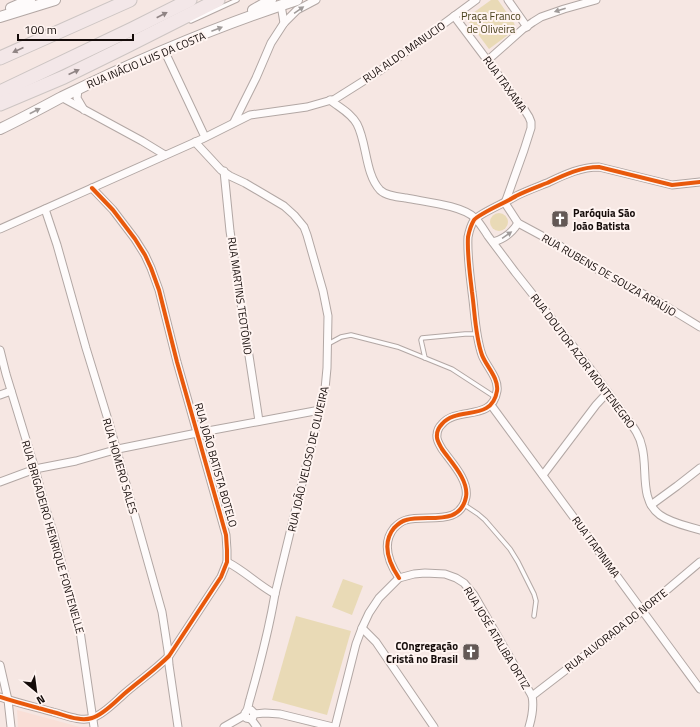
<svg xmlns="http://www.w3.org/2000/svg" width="700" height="727" font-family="'Titillium Web',sans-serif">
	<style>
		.built { fill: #f9dfd7 }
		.green { fill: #e9dab6 }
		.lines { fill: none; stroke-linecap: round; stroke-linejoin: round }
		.service-casing { stroke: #b2a7a4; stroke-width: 5.5 }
		.minor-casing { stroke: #b2a7a4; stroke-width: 9 }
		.secondary-casing { stroke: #b2a7a4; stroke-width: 12 }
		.motorway-casing { stroke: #cdc5c3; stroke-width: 15 }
		.service { stroke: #fefbfb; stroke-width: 3.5 }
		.minor { stroke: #fefbfb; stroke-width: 7 }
		.secondary { stroke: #fefbfb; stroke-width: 10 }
		.motorway { stroke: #f3e7e8; stroke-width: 13 }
		.cycleway-casing { stroke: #fff4f1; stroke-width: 6 }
		.cycleway { stroke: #e8590c; stroke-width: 4 }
		.oneway { fill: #a09b9a }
		.oneway2 { fill: #8f8484 }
		.labels { text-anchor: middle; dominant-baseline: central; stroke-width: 4; stroke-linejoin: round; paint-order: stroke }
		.park-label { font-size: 11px; fill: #4a411c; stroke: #fff4f1 }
		.street-label { font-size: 11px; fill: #140b09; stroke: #fff4f1 }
		.poi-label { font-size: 11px; font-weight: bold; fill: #140b09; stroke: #fff4f1; text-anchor: start }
	</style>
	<rect width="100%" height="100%" fill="#f6e7e3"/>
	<path class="built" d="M17 710 80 727H18Z"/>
	<g class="green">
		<path d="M491 0H498L514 23 516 29 489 49 466 18Z"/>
		<circle cx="499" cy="222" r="9"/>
		<path d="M343 579 363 586 352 615 332 607Z"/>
		<path d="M296 616 351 631 327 715 272 700Z"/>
	</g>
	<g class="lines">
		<defs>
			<g id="service">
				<path d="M191 21 237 0"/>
				<path d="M328 344 341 337 351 335 398 347 452 369 495 397"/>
				<path d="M425 358 421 340 422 338 465 334H477"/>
				<path d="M463 504 478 514 485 520 510 549 518 562 534 594 536 601 534 616"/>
			</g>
			<g id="minor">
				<path d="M508 0 527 27"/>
				<path d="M281 5 284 23"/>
				<path d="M454 16 524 109 529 117 531 122V128L524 150 505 203"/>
				<path d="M164 50 205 137"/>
				<path d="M488 60 523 29 533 22 541 17 564 9 596 0"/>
				<path d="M78 90 77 98 84 110"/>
				<path d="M61 97 142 141 165 155"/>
				<path d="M330 100C340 108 351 113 357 124 367 143 365 174 380 190 386 196 398 197 406 198 425 202 461 205 475 218 480 223 484 230 488 236 497 248 506 260 515 272 554 321 592 369 628 420 634 428 640 436 642 447 648 469 639 500 660 515 671 523 687 526 700 530"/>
				<path d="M234 122 256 78 271 43 284 23 297 10 316 0"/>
				<path d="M195 142 221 170 230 176 245 183 284 206 294 215 304 227 307 235 323 291 328 316 327 368 325 389 275 594C269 629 260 664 250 699 248 704 249 709 245 713L246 718 251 719 253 717 254 713 251 710H248"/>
				<path d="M224 171 230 231 259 421"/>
				<path d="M505 203 518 223 557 244 600 271 664 305 700 327"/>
				<path d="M45 209 57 245 86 348 109 423 162 612 168 651 169 665 178 727"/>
				<path d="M0 229 202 139 250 115 307 107 335 99 381 70 476 0"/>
				<path d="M493 242C504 239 512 233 518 223"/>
				<path d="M0 350 6 374 35 469 44 503 54 535 80 631 94 727"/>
				<path d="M0 395 11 391"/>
				<path d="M491 405 700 689"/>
				<path d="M543 475 596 405 608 392"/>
				<path d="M0 482 35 469 76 461 118 449 197 433 320 410"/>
				<path d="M651 505 677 486 700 468"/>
				<path d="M227 562C245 571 258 585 275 594"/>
				<path d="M399 578C389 563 381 544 394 528 397 525 402 521 406 520 427 514 460 527 466 497 469 480 451 462 442 449 440 445 436 440 437 435 437 431 439 427 442 424 457 406 492 422 497 391 499 378 486 366 482 355 475 335 475 313 472 292 470 274 467 255 468 237 469 232 471 225 474 220 480 213 507 202 516 196 526 191 537 187 547 183 564 175 580 167 599 167L672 185 700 182"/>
				<path d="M362 628 376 642 434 727"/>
				<path d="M0 665 8 700 11 727"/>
				<path d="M532 696 636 616 700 562"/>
				<path d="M0 697C18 703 35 707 53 712 65 715 80 722 92 718 103 715 116 701 124 694 139 681 155 670 169 656L221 577 227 562V550L226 535 219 510 177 362 159 290 151 268 145 255 135 239 113 210 92 188"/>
				<path d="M254 714 265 713 280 714 333 727"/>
				<path d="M251 719 257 727"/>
				<path d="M224 727 245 715"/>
				<path d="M335 727 356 644 362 628 369 613 379 598 399 578 414 574 425 573 445 574 456 578 464 583 474 595 532 696C534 706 532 717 529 727"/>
			</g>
			<g id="secondary">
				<path d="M11 8 30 0"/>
				<path d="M253 10 271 0"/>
				<path d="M0 17 55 0"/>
				<path d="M0 129C21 119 41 108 62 97 137 60 217 26 297 0"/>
			</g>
			<g id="motorway">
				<path d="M0 58 130 0"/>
				<path d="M0 92 132 29 190 0"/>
				<path d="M0 104 64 77 125 47 218 0"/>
			</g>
		</defs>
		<use href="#service" class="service-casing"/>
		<use href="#minor" class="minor-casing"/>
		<use href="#secondary" class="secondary-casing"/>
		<use href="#motorway" class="motorway-casing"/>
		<use href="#service" class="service"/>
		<use href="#minor" class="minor"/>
		<use href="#secondary" class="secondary"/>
		<use href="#motorway" class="motorway"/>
		<defs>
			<g id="cycleway">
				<path d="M399 578C389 563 381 544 394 528 397 525 402 521 406 520 427 514 460 527 466 497 469 480 451 462 442 449 440 445 436 440 437 435 437 431 439 427 442 424 457 406 492 422 497 391 499 378 486 366 482 355 475 335 475 313 472 292 470 274 467 255 468 237 469 232 471 225 474 220 480 213 507 202 516 196 526 191 537 187 547 183 564 175 580 167 599 167L672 185 700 182"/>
				<path d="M0 697C18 703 35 707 53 712 65 715 80 722 92 718 103 715 116 701 124 694 139 681 155 670 169 656L221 577 227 562V550L226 535 219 510 177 362 159 290 151 268 145 255 135 239 113 210 92 188"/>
			</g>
		</defs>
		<use href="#cycleway" class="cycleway-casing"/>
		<use href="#cycleway" class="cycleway"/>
	</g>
	<defs><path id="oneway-solid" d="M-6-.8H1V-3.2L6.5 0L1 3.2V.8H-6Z"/></defs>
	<g class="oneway">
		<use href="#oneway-solid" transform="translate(299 10) rotate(-35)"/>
		<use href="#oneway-solid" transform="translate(560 10) rotate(162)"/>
		<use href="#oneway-solid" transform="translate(217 29) rotate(-21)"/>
		<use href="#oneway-solid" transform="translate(35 111) rotate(-27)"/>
		<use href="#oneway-solid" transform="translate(507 235) rotate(-35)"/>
	</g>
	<g class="oneway2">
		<use href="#oneway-solid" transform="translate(162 15) rotate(-27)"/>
		<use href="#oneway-solid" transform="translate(18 50) rotate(156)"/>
		<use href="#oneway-solid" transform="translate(74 72) rotate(-25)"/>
	</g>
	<defs>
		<symbol id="church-square" viewBox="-11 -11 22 22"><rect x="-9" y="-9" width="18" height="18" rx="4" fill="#635855" stroke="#fff4f1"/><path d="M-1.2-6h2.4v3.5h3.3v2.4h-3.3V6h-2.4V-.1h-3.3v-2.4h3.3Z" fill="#fff"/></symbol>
	</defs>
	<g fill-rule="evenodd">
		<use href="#church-square" x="550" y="209" width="20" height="20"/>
		<use href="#church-square" x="461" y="642" width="20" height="20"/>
	</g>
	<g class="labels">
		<g class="park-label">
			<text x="491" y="16">Praça Franco<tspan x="491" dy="13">de Oliveira</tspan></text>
		</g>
		<g class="street-label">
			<text transform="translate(404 52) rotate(-35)">RUA ALDO MANUCIO</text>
			<text transform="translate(146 60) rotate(-23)">RUA INÁCIO LUIS DA COSTA</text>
			<text transform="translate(505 84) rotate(54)">RUA ITAXAMA</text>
			<text transform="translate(609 275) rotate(30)">RUA RUBENS DE SOUZA ARAÚJO</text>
			<text transform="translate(240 296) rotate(82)">RUA MARTINS TEOTÔNIO</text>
			<text transform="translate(583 361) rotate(53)">RUA DOUTOR AZOR MONTENEGRO</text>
			<text transform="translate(308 459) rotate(-77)">RUA JOÃO VELOSO DE OLIVEIRA</text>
			<text transform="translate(216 465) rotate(74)">RUA JOÃO BATISTA BOTELO</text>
			<text transform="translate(120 466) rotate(74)">RUA HOMERO SALES</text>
			<text transform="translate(53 537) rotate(74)">RUA BRIGADEIRO HENRIQUE FONTENELLE</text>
			<text transform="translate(596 547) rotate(54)">RUA ITAPINIMA</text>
			<text transform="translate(616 630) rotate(-38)">RUA ALVORADA DO NORTE</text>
			<text transform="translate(497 638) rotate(59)">RUA JOSÉ ATALIBA ORTIZ</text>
		</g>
		<g class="poi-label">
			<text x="573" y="213">Paróquia São<tspan x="573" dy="13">João Batista</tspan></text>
			<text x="458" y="646" text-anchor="end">COngregação<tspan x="458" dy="13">Cristâ no Brasil</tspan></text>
		</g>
	</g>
	<g transform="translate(36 691) rotate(151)" stroke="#fff4f1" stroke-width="3" paint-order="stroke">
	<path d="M0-3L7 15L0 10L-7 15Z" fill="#140b09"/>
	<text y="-6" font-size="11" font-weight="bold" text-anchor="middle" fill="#140b09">N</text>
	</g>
	<path d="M18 34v6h115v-6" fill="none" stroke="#140b09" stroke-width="2"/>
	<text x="24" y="34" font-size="12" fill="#140b09" stroke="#fff4f1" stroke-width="3" paint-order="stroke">100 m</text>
</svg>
